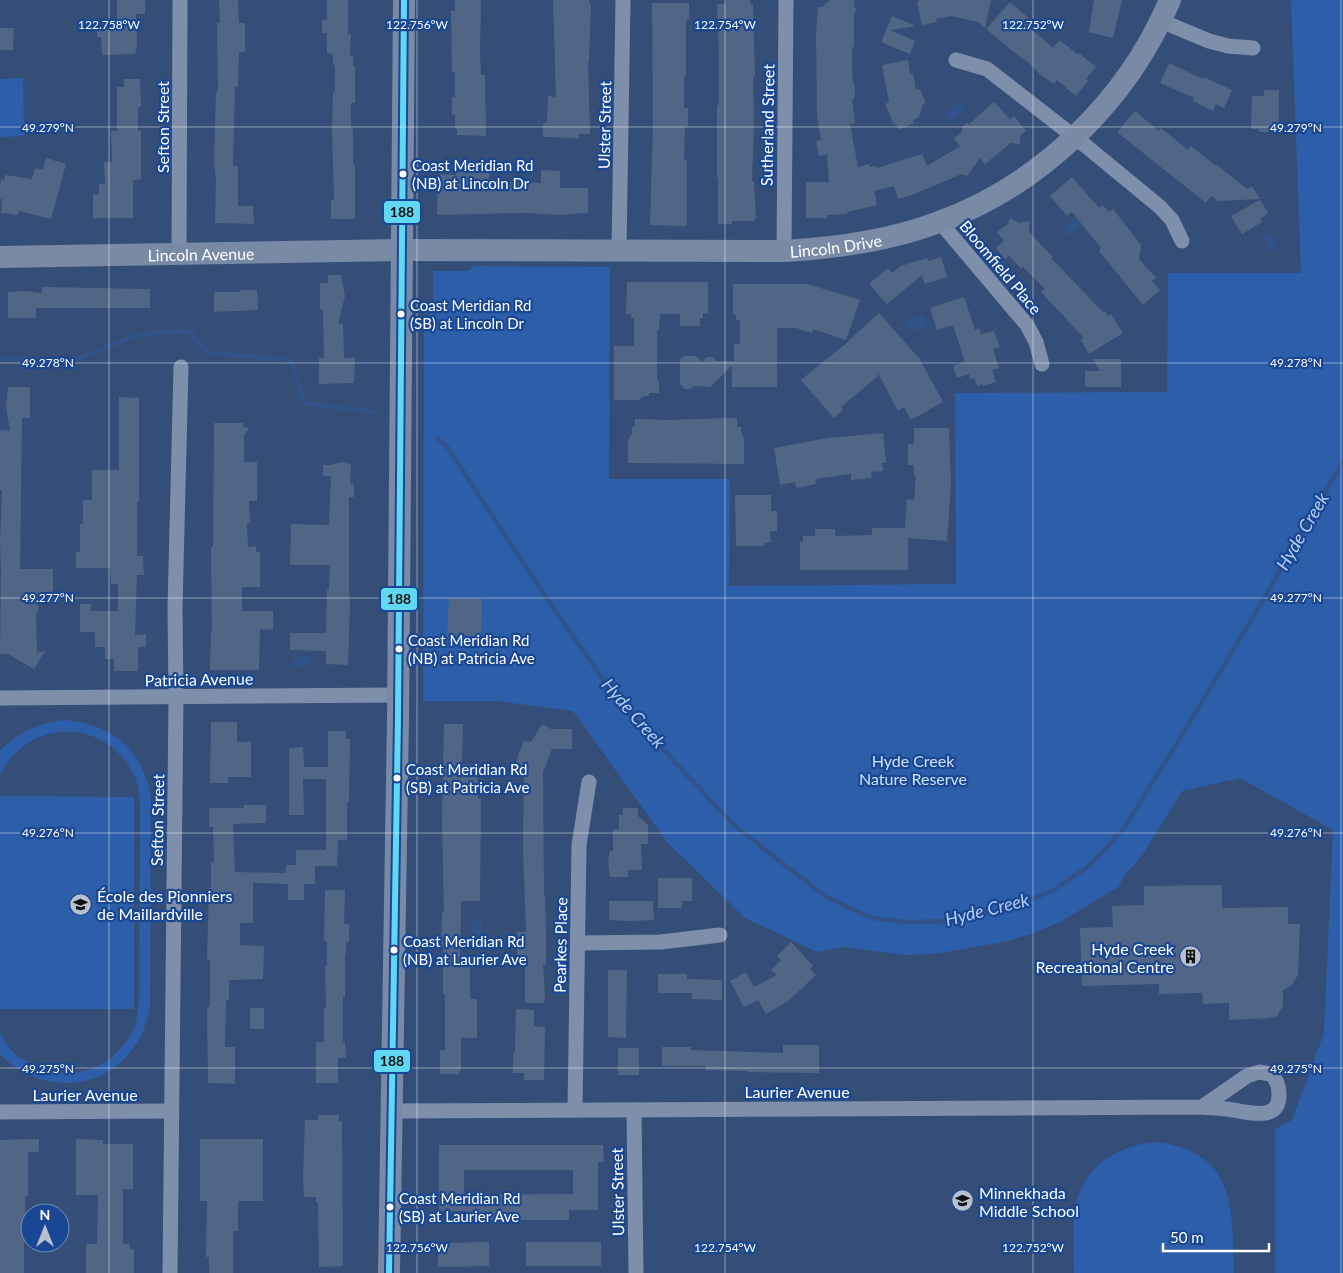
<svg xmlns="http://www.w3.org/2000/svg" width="1343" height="1273" font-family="Lato,sans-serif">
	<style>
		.green { fill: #2d5ea9 }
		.water { fill: #315389 }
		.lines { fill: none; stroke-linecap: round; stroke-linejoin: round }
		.stream { stroke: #315389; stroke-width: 4.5 }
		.building { fill: #516686; fill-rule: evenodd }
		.street { stroke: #7d8faa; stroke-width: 15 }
		.secondary { stroke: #798aa6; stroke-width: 22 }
		.bus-1-casing { stroke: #194793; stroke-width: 10 }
		.bus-1 { stroke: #60d8f3; stroke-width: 6 }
		.ticks { fill: none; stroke: #fff; stroke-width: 1; stroke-opacity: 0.45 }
		.bus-dot { fill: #fff; stroke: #194793; stroke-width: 2 }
		.labels { text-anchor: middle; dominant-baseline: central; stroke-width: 4.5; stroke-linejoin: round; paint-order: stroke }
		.bus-label { font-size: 15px; fill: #fff; stroke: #194793; text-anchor: start }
		.street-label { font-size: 16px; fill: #fff; stroke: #194793 }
		.park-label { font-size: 16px; fill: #d0e1fb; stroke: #194793 }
		.poi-label { font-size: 16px; fill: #fff; stroke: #194793; text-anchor: start }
		.water-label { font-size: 18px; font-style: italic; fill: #b5cff7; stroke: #194793 }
		.ticks-label { font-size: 12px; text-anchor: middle; fill: #fff; stroke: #194793; stroke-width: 4.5; stroke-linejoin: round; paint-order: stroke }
		.line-badge { stroke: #194793; stroke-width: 2 }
		.pale-badge-label { font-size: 14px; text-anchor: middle; font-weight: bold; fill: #111 }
	</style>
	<rect width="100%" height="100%" fill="#354e77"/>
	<g class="green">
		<path d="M1291 0H1343V1273H1275V1129L1292 1120 1324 1033 1333 830 1240 778 1182 791 1143 854 1125 875 1118 887 1062 921 1034 933 1008 941 935 954 905 955 843 947 817 952 745 918 667 842 573 711 497 701H423L424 320 433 310V271H469L474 266 610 267 609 479H730L729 586 956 584 955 393 1167 392 1168 273H1301Z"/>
		<path d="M23 78 24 136 0 137V79Z"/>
		<path d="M65 720C113 724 143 750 151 798L150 1006C147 1022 142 1038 131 1051 99 1094 35 1092 0 1054V1032C13 1066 59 1080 92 1069 110 1062 127 1045 135 1027 138 1017 138 1006 139 996L140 807C139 796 139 783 133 773 103 717 29 718 0 775V751C18 732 39 723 65 720Z"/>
		<path d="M0 796 134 797V1009H0Z"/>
		<path d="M1158 1142C1237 1154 1232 1208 1234 1273H1074C1074 1252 1072 1229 1075 1208 1082 1166 1119 1144 1158 1142Z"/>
	</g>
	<g class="water">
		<path d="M960 101 966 109 951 122 944 114Z"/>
		<path d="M1076 218 1082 225 1068 236 1063 229Z"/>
		<path d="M1268 233 1272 235 1277 247 1274 252 1269 250 1264 239 1265 235Z"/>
		<path d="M921 315 929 323 924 327 910 332 906 321Z"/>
		<path d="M305 655 310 657 311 660C308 666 300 669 294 667L292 664 293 660Z"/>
		<rect x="471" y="921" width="11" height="23"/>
	</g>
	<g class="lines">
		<g class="stream">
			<path d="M0 359H78L137 335 172 331H186L193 334 205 351 209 353 282 359 290 361 294 368 302 398 305 402 310 404 374 412"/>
			<path d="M438 439 448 448 541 590 607 685 640 725 735 826 826 897 872 918 907 922 949 921 1010 908 1052 891 1086 868 1107 847 1124 828 1179 740 1256 612 1343 461"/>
		</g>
	</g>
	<g class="building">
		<path d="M117 0H145V14H136L137 45 135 54 102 55 101 37H97V26L117 25Z"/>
		<path d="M219 0H238L239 23H245V52H239L238 87H235L233 166H238V206H253L254 224 215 223 216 178 214 162 216 92H218L217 23H220Z"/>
		<path d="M327 0H348V34H351L350 56H353V66H355V103H351V129H353V165H355V219H331V200H334L332 129 333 92H335V65H333V54L327 53V33H322V20H327Z"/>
		<path d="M455 0H481L480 54 481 75H485L486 136 457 135V129H455V115H452V97H455V72H452L451 11H455Z"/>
		<path d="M553 0H589V3H591L589 62H588L590 134H579V138L543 137V123H547L548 96 556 97Z"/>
		<path d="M726 0H750V4H753L755 76 753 77 754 127 752 181H754L756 217 754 221H732V224H718V178H717V105H719V55L717 4H726Z"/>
		<path d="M830 0H854V6L857 10 854 13V47H852V76L855 89 854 99H852L855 123 850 124 858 167 869 164 870 167 876 166 877 168 922 154 927 166 960 146 954 138 962 132V127L966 123 969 124 994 102 1010 119 1014 116 1026 131 1020 136V144L1011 143 985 164 980 158 967 176 961 174 957 176 912 195 898 199 894 186 874 191 877 205 847 212V214L827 215V218H806V182H829L827 155 819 156 816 141 821 140 817 116 816 32 818 7H822Z"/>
		<path d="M924 0H991L985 28 978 22 951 16 936 19 937 22 922 25 917 1Z"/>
		<path d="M1094 0H1122L1113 38 1089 32Z"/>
		<path d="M1010 2 1031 20 1027 25 1053 48 1059 40 1079 55V53L1096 67 1086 79 1088 81 1076 96 1057 80 1054 84 1041 75 1026 60 1025 61 986 29Z"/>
		<path d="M652 3H689V20H686V76H684V108H688V126H685L684 160H687V226L650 225 653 126Z"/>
		<path d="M892 16 916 26 890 30 915 41 910 54 881 42Z"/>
		<path d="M0 28H14L13 50H0Z"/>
		<path d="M908 60 910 74 913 73 916 90 920 89 926 103 923 104 919 117 913 120 914 123 899 130 896 124 894 125 885 104 889 102 882 65Z"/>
		<path d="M1169 63 1203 79 1204 77 1232 90 1224 108 1216 104 1213 111 1193 101 1194 98 1160 83Z"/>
		<path d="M124 79H140L141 107H138V131H141V179L133 180V218H93V194H99V184H105L104 162H112L111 131H117V87H124Z"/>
		<path d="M1264 90H1279V132H1259V129H1251L1252 96H1264Z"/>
		<path d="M1135 111 1159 131 1161 128 1188 150 1191 146 1216 166 1217 165 1247 189 1252 186 1260 199 1218 201 1211 196 1206 203 1117 132Z"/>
		<path d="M46 158 66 164 51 219 19 211 18 215 1 213 2 199H0V186L1 179 4 180 5 175 32 179 35 168 43 170Z"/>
		<path d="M541 170 560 171V188H588V213L559 215 526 213 437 215 438 174 456 175V172L489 173V180H496V182L541 183Z"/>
		<path d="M1072 177 1099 208 1103 205 1109 212 1113 209 1141 245 1139 259 1156 278 1152 281 1160 290 1143 305 1099 251 1101 248 1072 212 1067 216 1050 196Z"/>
		<path d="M1260 200 1268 213 1260 219 1262 222 1242 234 1231 216Z"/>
		<path d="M1010 218 1019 223 1030 221 1029 232 1053 257 1051 258 1103 312 1105 311 1108 316 1111 314 1123 333 1089 354 1081 340 1084 338 1041 292 1045 289 1023 267 1021 269 1009 256 1005 259 996 248 1004 241 997 232 1008 224Z"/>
		<path d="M941 257 947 277 925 284 922 275 887 304 869 284 888 268 892 273 901 266 927 258 928 261Z"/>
		<path d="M328 275H341L345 296 338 324H343L344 358H355L354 383 319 384V358H324L323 310H320V283H328Z"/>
		<path d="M627 282H708V314L703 313V318H700V326H680V314H660L659 330H657V381H659V393H649V396H643L639 400H614V346H634V318H631V314H626Z"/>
		<path d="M733 284H807L860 300 846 340 813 329 812 333 796 328H777V387H732V366L710 387 694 386 691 389H684L680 384V359L684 356H696L702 362 707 357H713L716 361H734V344H740V320H736V315H733Z"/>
		<path d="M42 287 150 289V308H36V318H8V292L24 291 42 293Z"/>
		<path d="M240 290H257L258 310 214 312V292H240Z"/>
		<path d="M964 297 975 330 979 328 981 334 994 331 1000 347 993 349 999 368 992 370 996 382 983 386 982 384 977 386 974 378 970 379 969 374 957 378 953 366 965 362 953 325 937 330 930 308Z"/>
		<path d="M879 313 917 356H918L943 402 911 420 904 407 898 411 877 371 878 376 841 407 843 410 834 418 801 380 849 341H848Z"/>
		<path d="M1093 359H1121V387H1085V371H1100Z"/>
		<path d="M8 387H30V418H22L20 569H53V602H38V613H36L37 653 45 651 34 669 8 654H0L1 570 0 542 2 490H0V430L10 431 6 406Z"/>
		<path d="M119 397 139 398V502H137V556H143L144 575H137L135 635 146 634V647H138V671H114V659H105V647H95V632H80V604H91V611H118V584H111L110 568H76V552H80V524H83V500H92V470H119Z"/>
		<path d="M725 418H737V427H741V433L743 436 744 441V464L628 463V441L632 433V427H635V419L669 420Z"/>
		<path d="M214 423H243V426L249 429 244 435V462H257V501H249L250 523H247L248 547 256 546V552H260V587H242V611H273V630L260 629 259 670H210L211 632H212L211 547H213Z"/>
		<path d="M914 428H949L951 486 947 541 908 538V570H800V542H803V536H815V529H835V536L872 535V528H905L907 499 914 500 916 476H914V465H908V444H914Z"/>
		<path d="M883 433 886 463H882L883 471 871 472 872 478 851 480V474L815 479 816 484 796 488 795 482 780 485 774 448 828 438Z"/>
		<path d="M342 462 351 465 350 484H354V497H349V590L350 602 348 665 326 664V651L290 650V633H326L327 590H329L330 565H290L291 524 329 525 331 476H323V465H330Z"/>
		<path d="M735 495H771V511H777V531H770L771 542 764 543V546H736Z"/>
		<path d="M449 598 482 599 481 636 447 635Z"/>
		<path d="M211 722H237V742H251V777H228V783H210Z"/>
		<path d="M444 724H463L462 764 478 765V799H481L480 901H461L460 962H470V999H477V1038H461V1071H459V1074H440V1050H445V994H443V948H441L442 912H444L442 821Z"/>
		<path d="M542 724 551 729H572V749H552L543 772 544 895H545L546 932V965H543L545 996 544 1003H525V957H517V932H526L523 849 524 768 515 764 524 740 531 742Z"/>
		<path d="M328 731H346V739H350L349 802H347V840H338L337 866H315V884H304V900H288V884L253 883V923H240V945L264 946 263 979 229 980V1000H226L225 1047H235V1084L208 1083 207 1007H210V960H207L209 888H211V862H214L213 827H209V808H244V805H266V823L233 824 235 872 286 873V865H296V850H326V779H303L304 815H289V748L303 747 304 767H328Z"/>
		<path d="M623 808H638V816L648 825V844H641L642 870H628V877H610L608 860 610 851H613V829H619V815H623Z"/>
		<path d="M658 878H692V901H682V908H658Z"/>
		<path d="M1222 885V908L1288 907V924H1300L1298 975 1292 985 1283 990V1006L1277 1016 1268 1018 1229 1020V1003L1203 1004 1202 993 1159 994V984L1082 986 1080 928 1113 927 1112 906 1144 905V886Z"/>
		<path d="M325 890H345L344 924H349V942H346V955H345V997H343V1042H345L346 1058H338V1083H316V1042H324V1008H326L325 966H327V941H324Z"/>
		<path d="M609 901H653L654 920 630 921 609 920Z"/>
		<path d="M791 942 813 966 810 969 816 975 788 1001 766 1014 758 1000 744 1007 730 981 746 972 754 987 777 975 771 970 781 960 777 956Z"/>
		<path d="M608 970H627L626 1038 608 1037Z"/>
		<path d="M658 974H687V979L722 980V1000L692 999V993H658Z"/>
		<rect x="250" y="1008" width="14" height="21"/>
		<path d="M516 1009 534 1010V1026L545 1027 544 1080H524V1073H513V1053H515Z"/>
		<path d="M783 1045H819V1073L747 1072V1071L706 1070V1066H662V1047H691V1050L783 1053Z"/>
		<rect x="618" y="1048" width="21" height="27"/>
		<path d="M318 1115H339V1121H342L343 1266 319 1267 318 1202H316V1197H304L303 1176 305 1120H318Z"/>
		<path d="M39 1139V1152H28V1196H25L26 1242H24V1273H0V1140Z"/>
		<path d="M76 1139 103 1140V1144H133V1189H123V1244H130V1248L134 1250V1273H86V1244H97L98 1195H76Z"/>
		<path d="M200 1139H263V1201H238V1231H233V1273H209V1257H206L207 1201H200Z"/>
		<path d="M439 1145H603L604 1162H598V1210H569V1220H467L466 1211H439ZM464 1170H573V1194L464 1195Z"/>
		<path d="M489 1242V1266L438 1267V1243Z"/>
		<rect x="526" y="1242" width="75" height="24"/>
	</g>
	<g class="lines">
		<g class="street">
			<path d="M1161 21 1209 41 1228 46 1253 48"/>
			<path d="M956 60 987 69 1086 146 1160 207 1172 220 1182 241"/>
			<path d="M940 222 1027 325 1036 342 1042 364"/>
			<path d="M619 250 623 0"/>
			<path d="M784 251 786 0"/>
			<path d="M179 253 180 0"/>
			<path d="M0 698 398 695"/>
			<path d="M578 943 661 942 720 935"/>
			<path d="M575 1110 579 845 589 782"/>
			<path d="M634 1110 636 1273"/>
			<path d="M392 1111 1202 1107C1212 1108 1222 1108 1233 1110 1249 1112 1279 1122 1279 1095 1279 1087 1277 1079 1271 1074L1259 1072 1247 1076 1202 1107"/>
			<path d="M0 1112 171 1111"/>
			<path d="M170 1273 176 697 175 608 181 367"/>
		</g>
		<g class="secondary">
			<path id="s1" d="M0 257 402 250 784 251C837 248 889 241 939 222 1041 185 1128 100 1170 0"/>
			<path d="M389 1273 398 718 404 0"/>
		</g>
		<defs>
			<path id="bus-1" d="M389 1273 398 718 404 0"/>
		</defs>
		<use href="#bus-1" class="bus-1-casing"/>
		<use href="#bus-1" class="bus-1"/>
	</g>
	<path class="ticks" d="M109 0V1273M417 0V1273M725 0V1273M1033 0V1273M1341 0V1273M0 127H1343M0 363H1343M0 598H1343M0 833H1343M0 1068H1343"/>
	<defs>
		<symbol id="school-disc" viewBox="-11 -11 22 22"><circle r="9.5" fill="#b8c1cf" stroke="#194793"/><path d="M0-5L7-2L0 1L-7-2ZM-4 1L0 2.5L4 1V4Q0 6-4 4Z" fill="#111"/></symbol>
		<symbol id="building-disc" viewBox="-11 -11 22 22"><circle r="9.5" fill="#b8c1cf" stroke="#194793"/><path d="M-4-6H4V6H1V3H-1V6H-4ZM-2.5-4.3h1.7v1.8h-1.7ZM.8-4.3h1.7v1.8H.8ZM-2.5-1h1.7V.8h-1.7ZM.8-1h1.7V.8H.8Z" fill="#111"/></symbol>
	</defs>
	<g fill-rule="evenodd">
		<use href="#school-disc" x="68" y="892" width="25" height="25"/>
		<use href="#building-disc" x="1178" y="944" width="25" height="25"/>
		<use href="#school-disc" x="950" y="1188" width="25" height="25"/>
	</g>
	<g class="bus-dot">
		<circle cx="403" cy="174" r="4.5"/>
		<circle cx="401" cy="314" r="4.5"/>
		<circle cx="399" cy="649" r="4.5"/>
		<circle cx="397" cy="778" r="4.5"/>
		<circle cx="394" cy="950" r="4.5"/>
		<circle cx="390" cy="1207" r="4.5"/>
	</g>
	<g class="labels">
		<g class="bus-label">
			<text x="412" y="165">Coast Meridian Rd<tspan x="412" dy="18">(NB) at Lincoln Dr</tspan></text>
			<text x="410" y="305">Coast Meridian Rd<tspan x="410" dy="18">(SB) at Lincoln Dr</tspan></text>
			<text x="408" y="640">Coast Meridian Rd<tspan x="408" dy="18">(NB) at Patricia Ave</tspan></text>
			<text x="406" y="769">Coast Meridian Rd<tspan x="406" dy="18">(SB) at Patricia Ave</tspan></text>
			<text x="403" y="941">Coast Meridian Rd<tspan x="403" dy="18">(NB) at Laurier Ave</tspan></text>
			<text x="399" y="1198">Coast Meridian Rd<tspan x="399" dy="18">(SB) at Laurier Ave</tspan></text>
		</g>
		<g class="street-label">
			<text transform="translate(604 125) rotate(-89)">Ulster Street</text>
			<text transform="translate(767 125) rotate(-89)">Sutherland Street</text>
			<text transform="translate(162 127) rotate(-90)">Sefton Street</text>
			<text stroke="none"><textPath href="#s1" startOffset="836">Lincoln Drive</textPath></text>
			<text stroke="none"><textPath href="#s1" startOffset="201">Lincoln Avenue</textPath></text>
			<text transform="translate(1001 267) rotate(50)">Bloomfield Place</text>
			<text transform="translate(199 679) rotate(-1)">Patricia Avenue</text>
			<text transform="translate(157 820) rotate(-89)">Sefton Street</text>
			<text transform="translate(560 945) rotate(-89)">Pearkes Place</text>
			<text x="797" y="1091">Laurier Avenue</text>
			<text x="85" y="1094">Laurier Avenue</text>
			<text transform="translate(617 1192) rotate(-91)">Ulster Street</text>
		</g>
		<g class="park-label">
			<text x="913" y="760">Hyde Creek<tspan x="913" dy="18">Nature Reserve</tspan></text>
		</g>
		<g class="poi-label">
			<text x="97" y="895">École des Pionniers<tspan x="97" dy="18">de Maillardville</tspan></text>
			<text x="1174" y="948" text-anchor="end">Hyde Creek<tspan x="1174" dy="18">Recreational Centre</tspan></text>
			<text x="979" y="1192">Minnekhada<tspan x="979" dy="18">Middle School</tspan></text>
		</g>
		<g class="water-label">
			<text transform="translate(1302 531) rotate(-60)">Hyde Creek</text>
			<text transform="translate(634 713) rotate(49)">Hyde Creek</text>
			<text transform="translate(987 909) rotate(-14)">Hyde Creek</text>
		</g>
	</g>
	<g class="ticks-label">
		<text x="109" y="29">122.758°W</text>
		<text x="417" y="29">122.756°W</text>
		<text x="725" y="29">122.754°W</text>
		<text x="1033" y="29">122.752°W</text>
		<text x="48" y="132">49.279°N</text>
		<text x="1296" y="132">49.279°N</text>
		<text x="48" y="367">49.278°N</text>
		<text x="1296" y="367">49.278°N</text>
		<text x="48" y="602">49.277°N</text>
		<text x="1296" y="602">49.277°N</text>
		<text x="48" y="837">49.276°N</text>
		<text x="1296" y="837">49.276°N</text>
		<text x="48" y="1073">49.275°N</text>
		<text x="1296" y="1073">49.275°N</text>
		<text x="417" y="1252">122.756°W</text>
		<text x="725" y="1252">122.754°W</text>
		<text x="1033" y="1252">122.752°W</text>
	</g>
	<g class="line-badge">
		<rect x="383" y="200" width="38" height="24" rx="5" fill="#60d8f3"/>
		<rect x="380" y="587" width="38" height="24" rx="5" fill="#60d8f3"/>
		<rect x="373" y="1049" width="38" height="24" rx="5" fill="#60d8f3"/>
	</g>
	<g class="pale-badge-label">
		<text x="402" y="217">188</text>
		<text x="399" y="604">188</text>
		<text x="392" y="1066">188</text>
	</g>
	<g transform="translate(45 1228)"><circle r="24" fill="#194793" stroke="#7591be"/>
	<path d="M0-4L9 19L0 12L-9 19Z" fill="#b8c1cf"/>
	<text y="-8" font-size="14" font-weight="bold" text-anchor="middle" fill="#ffffff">N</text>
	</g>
	<path d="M1163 1243v8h106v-8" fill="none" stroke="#ffffff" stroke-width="2.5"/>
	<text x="1170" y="1243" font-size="15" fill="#ffffff" stroke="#194793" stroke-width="4" paint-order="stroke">50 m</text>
</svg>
